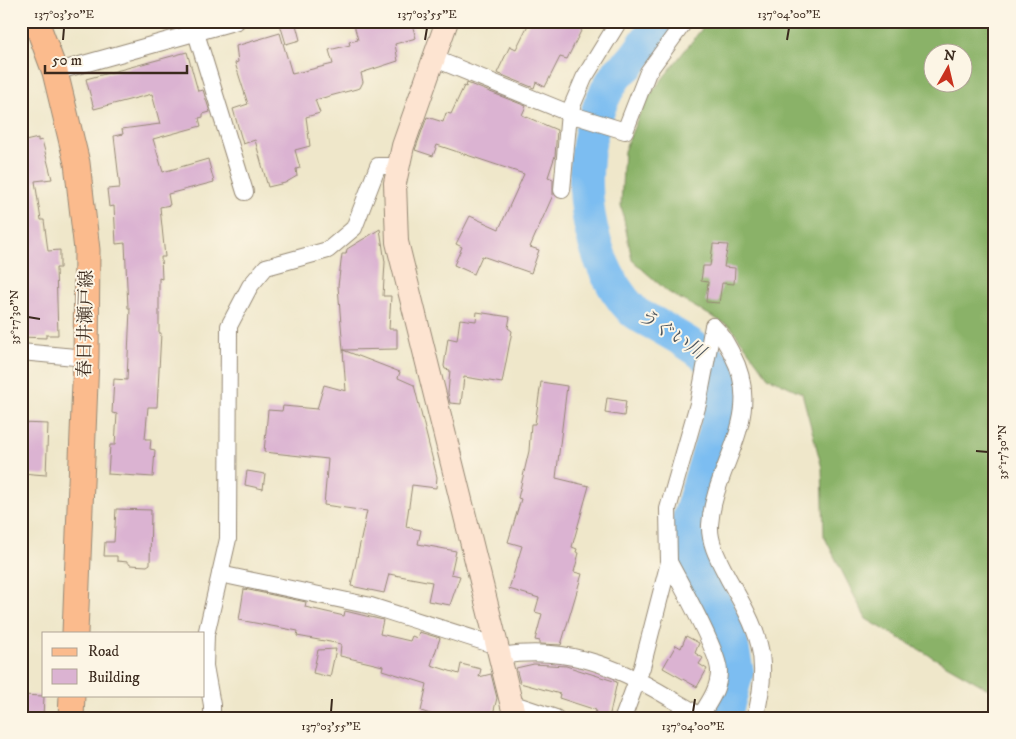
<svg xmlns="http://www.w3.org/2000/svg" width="1016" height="739" font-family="'IM FELL DW Pica','Noto Serif JP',serif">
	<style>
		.forest { fill: #8ab268; stroke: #626e43; fill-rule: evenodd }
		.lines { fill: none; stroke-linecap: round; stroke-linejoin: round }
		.river { stroke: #7bbdf1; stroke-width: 34 }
		.building { fill: #dbb3d2 }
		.street-casing { stroke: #958874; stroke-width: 18 }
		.secondary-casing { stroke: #958874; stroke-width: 24 }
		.primary-casing { stroke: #958874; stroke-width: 27 }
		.street { stroke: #fff; stroke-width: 16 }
		.secondary { stroke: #fde4d1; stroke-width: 22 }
		.primary { stroke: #fbbb8d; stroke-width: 25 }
		.ticks { fill: none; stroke: #3b2a1e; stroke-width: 2 }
		.labels { text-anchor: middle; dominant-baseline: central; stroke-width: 4; stroke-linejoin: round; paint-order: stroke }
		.street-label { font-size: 18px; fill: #3b2a1e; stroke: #fcf5e5 }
		.water-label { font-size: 19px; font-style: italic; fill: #4e565d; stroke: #fcf5e5 }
		.neatline { fill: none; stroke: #3b2a1e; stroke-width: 2 }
		.ticks-label { font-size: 12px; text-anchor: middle; fill: #3b2a1e }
	</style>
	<rect width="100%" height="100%" fill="#fcf5e5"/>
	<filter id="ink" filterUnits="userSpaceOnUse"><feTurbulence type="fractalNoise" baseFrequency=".02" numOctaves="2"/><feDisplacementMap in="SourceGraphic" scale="10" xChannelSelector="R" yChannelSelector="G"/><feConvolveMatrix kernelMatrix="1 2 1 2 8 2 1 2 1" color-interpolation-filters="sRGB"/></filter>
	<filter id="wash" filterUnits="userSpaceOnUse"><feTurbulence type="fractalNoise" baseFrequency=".0096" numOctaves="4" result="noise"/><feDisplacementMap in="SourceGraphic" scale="20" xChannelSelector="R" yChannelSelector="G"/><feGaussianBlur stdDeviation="1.12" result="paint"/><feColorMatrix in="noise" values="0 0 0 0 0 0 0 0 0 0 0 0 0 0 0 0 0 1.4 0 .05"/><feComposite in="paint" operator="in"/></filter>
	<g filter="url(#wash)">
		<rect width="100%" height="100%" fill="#efe7ca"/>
		<path class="forest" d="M708 21H995V718H990V690L866 619 824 536 822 468 802 393 768 377 731 327 668 292 632 260 621 205 624 151 645 101ZM934 52H964V82H934Z"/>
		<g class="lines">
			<path class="river" d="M660 21C650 35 641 51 629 64 624 69 618 72 615 77 570 143 578 255 634 312 640 317 650 321 657 325 686 342 709 352 726 382L719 418 688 522 698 572 729 631 737 672 724 718"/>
		</g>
		<g id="blocks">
			<g class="building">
				<path d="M279 21H295L300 40 286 44Z"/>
				<path d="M353 21H411L416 38 395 44 398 61 361 73 363 82 360 88 315 100 320 113 306 117 310 146 295 150 300 168 296 169 297 176 285 183 268 187 255 140 243 144 233 109 248 104 235 63 238 62 236 46 280 33 292 74 333 64 329 50 350 45 349 42 358 40Z"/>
				<path d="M530 21H586L567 59 560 57 545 87 536 82 534 88 497 73 510 46 516 49Z"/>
				<path d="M187 52 198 91 203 90 210 112 203 114V117L199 118 201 126 153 139 163 172 208 159 214 182 168 194 170 205 160 207 165 257H161L162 279 159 278V333H161L157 407H148L145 439H151L150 449 155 450 153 477 108 474 110 445H115L117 414 112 413 114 379 127 380 130 308H128L125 243 116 244 114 206 109 207 107 189 120 188 114 136 123 134 122 129 160 124 152 94 94 109 86 79Z"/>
				<path d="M467 83 526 106 522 115 557 130 555 156 548 177 553 179V195L530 247 539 250 531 273 482 256 474 274 454 265 462 247 456 244 470 216 499 229 524 174 437 145 433 156 415 150 427 117 443 122 446 113 451 114 464 86 466 87Z"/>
				<path d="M38 138V141L42 140 52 179 35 181 41 220H44L48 251 60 250V268H56L58 335H46V338L21 337V142Z"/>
				<path d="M380 229 385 262 383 296H391L389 329H397V349L343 350 338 286 342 254H346L347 249Z"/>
				<path d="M713 244 728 245 724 267 735 268 734 284 722 283 719 303 706 302 708 282 701 281 703 266H710Z"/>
				<path d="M477 312 510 317 508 328 512 331 502 383 464 377 461 404 450 403 448 393 450 370 445 369 444 366 448 338 457 340 460 319 476 321Z"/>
				<path d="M343 350 400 372 398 378 414 385 437 477 436 488 412 485 406 527 421 530 418 544 456 551 451 574 460 576 450 605 428 601 432 582 389 574 384 593 351 586 367 511 324 505 328 459 264 452 268 410 282 411 283 406 317 409 324 385 346 391Z"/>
				<path d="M541 382 567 386 556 478 589 486 572 547 577 549 576 552 579 553 574 572 582 574 561 645 540 644V641L535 640 542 614 535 612 539 598 509 589 522 546 508 542 521 499 518 498 529 451 531 424H535Z"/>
				<path d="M607 398 626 401 624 416 605 413Z"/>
				<path d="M21 423 48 424 46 475 21 473Z"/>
				<path d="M247 471 265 474 263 489 245 485Z"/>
				<path d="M116 509 151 510 150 564 147 566 130 565 128 562 117 561V556H104L105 542H114Z"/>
				<path d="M244 589 306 602 305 607 344 616 345 611 383 620 380 634 410 641 412 636 417 638 419 632 440 638 431 665 459 674 461 664 481 669 479 677 491 674 497 698 492 718H442L421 711 427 684 382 670 383 666 340 656 341 644 297 636 298 631 239 620Z"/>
				<path d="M686 636 699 643 695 653 703 658 699 664 707 669 697 687 663 668 676 645 681 648Z"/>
				<path d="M336 649 330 677 313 673 318 650Z"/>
				<path d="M534 664 566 666 617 682 609 718H594L596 710 559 698 560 694 520 683 516 668Z"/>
				<path d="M21 695 44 696 43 718H21Z"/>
			</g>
		</g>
	</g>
	<g filter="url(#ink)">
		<use href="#blocks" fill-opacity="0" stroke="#958874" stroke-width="1"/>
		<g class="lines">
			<defs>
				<g id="street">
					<path d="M196 33 245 192"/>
					<path d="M433 58 576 116 625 131 648 72 685 21"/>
					<path d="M55 72 237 21"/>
					<path d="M562 190 569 113 584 78 619 21"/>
					<path d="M713 326C722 334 726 343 732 354 766 418 714 464 710 525 709 544 720 562 728 578 758 631 772 656 755 718"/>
					<path d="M21 352 86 358"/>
					<path d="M669 562C679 581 720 654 719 672 719 689 708 704 699 718"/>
					<path d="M220 574 371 606 497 646"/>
					<path d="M500 656C565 646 613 664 668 697 679 704 692 709 701 718"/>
					<path d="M511 703 556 718"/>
					<path d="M212 718V705L205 666 206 635 228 539 229 326 250 286 266 267 328 250 354 228 378 166H399"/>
					<path d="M623 718 642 667 669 562 668 509 698 404 713 326"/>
				</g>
				<path id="secondary" d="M447 21 403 146 395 183 397 242 515 718"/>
				<g id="primary">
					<path d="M36 21 55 72 77 163 87 250 86 358 75 633"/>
					<path d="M71 718 72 695"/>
				</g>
			</defs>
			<use href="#street" class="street-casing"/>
			<use href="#secondary" class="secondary-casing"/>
			<use href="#primary" class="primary-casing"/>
			<use href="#street" class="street"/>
			<use href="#secondary" class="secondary"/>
			<use href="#primary" class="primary"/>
		</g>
	</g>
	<path class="ticks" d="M63 40 64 28M425 40 427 28M787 40 789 28M28 317 40 319M976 451 988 452M331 712 332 699M693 712 695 699"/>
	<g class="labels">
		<g class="street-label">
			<text transform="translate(86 324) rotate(-89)">春日井瀬戸線</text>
		</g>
		<g class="water-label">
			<text transform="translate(671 334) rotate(33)">うぐい川</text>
		</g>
	</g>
	<rect width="1016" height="739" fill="none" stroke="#fcf5e5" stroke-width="55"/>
	<rect x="42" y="632" width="162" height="65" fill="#fcf5e5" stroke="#afa495"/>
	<rect x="52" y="648" width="25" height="8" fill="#fbbb8d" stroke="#afa495"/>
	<text x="88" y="656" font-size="15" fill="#3b2a1e">Road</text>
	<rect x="52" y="669" width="25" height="15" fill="#dbb3d2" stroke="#afa495"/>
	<text x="88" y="682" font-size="15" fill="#3b2a1e">Building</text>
	<g transform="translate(948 68) rotate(8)"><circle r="24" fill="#fcf5e5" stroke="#afa495"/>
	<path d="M0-4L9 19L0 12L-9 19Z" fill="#c8321e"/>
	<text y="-8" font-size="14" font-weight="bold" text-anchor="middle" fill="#3b2a1e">N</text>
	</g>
	<path d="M45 65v8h142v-8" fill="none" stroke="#3b2a1e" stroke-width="2.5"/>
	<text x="52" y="65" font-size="15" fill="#3b2a1e" stroke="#fcf5e5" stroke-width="4" paint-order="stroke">50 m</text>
	<rect x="28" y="28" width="960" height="684" class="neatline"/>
	<g class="ticks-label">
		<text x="64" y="18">137°03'50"E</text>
		<text x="427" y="18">137°03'55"E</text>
		<text x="789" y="18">137°04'00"E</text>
		<text transform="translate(14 317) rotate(-90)" y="4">35°17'30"N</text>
		<text transform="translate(1002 452) rotate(-90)" y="4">35°17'30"N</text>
		<text x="331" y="730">137°03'55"E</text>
		<text x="693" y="730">137°04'00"E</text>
	</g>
</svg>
